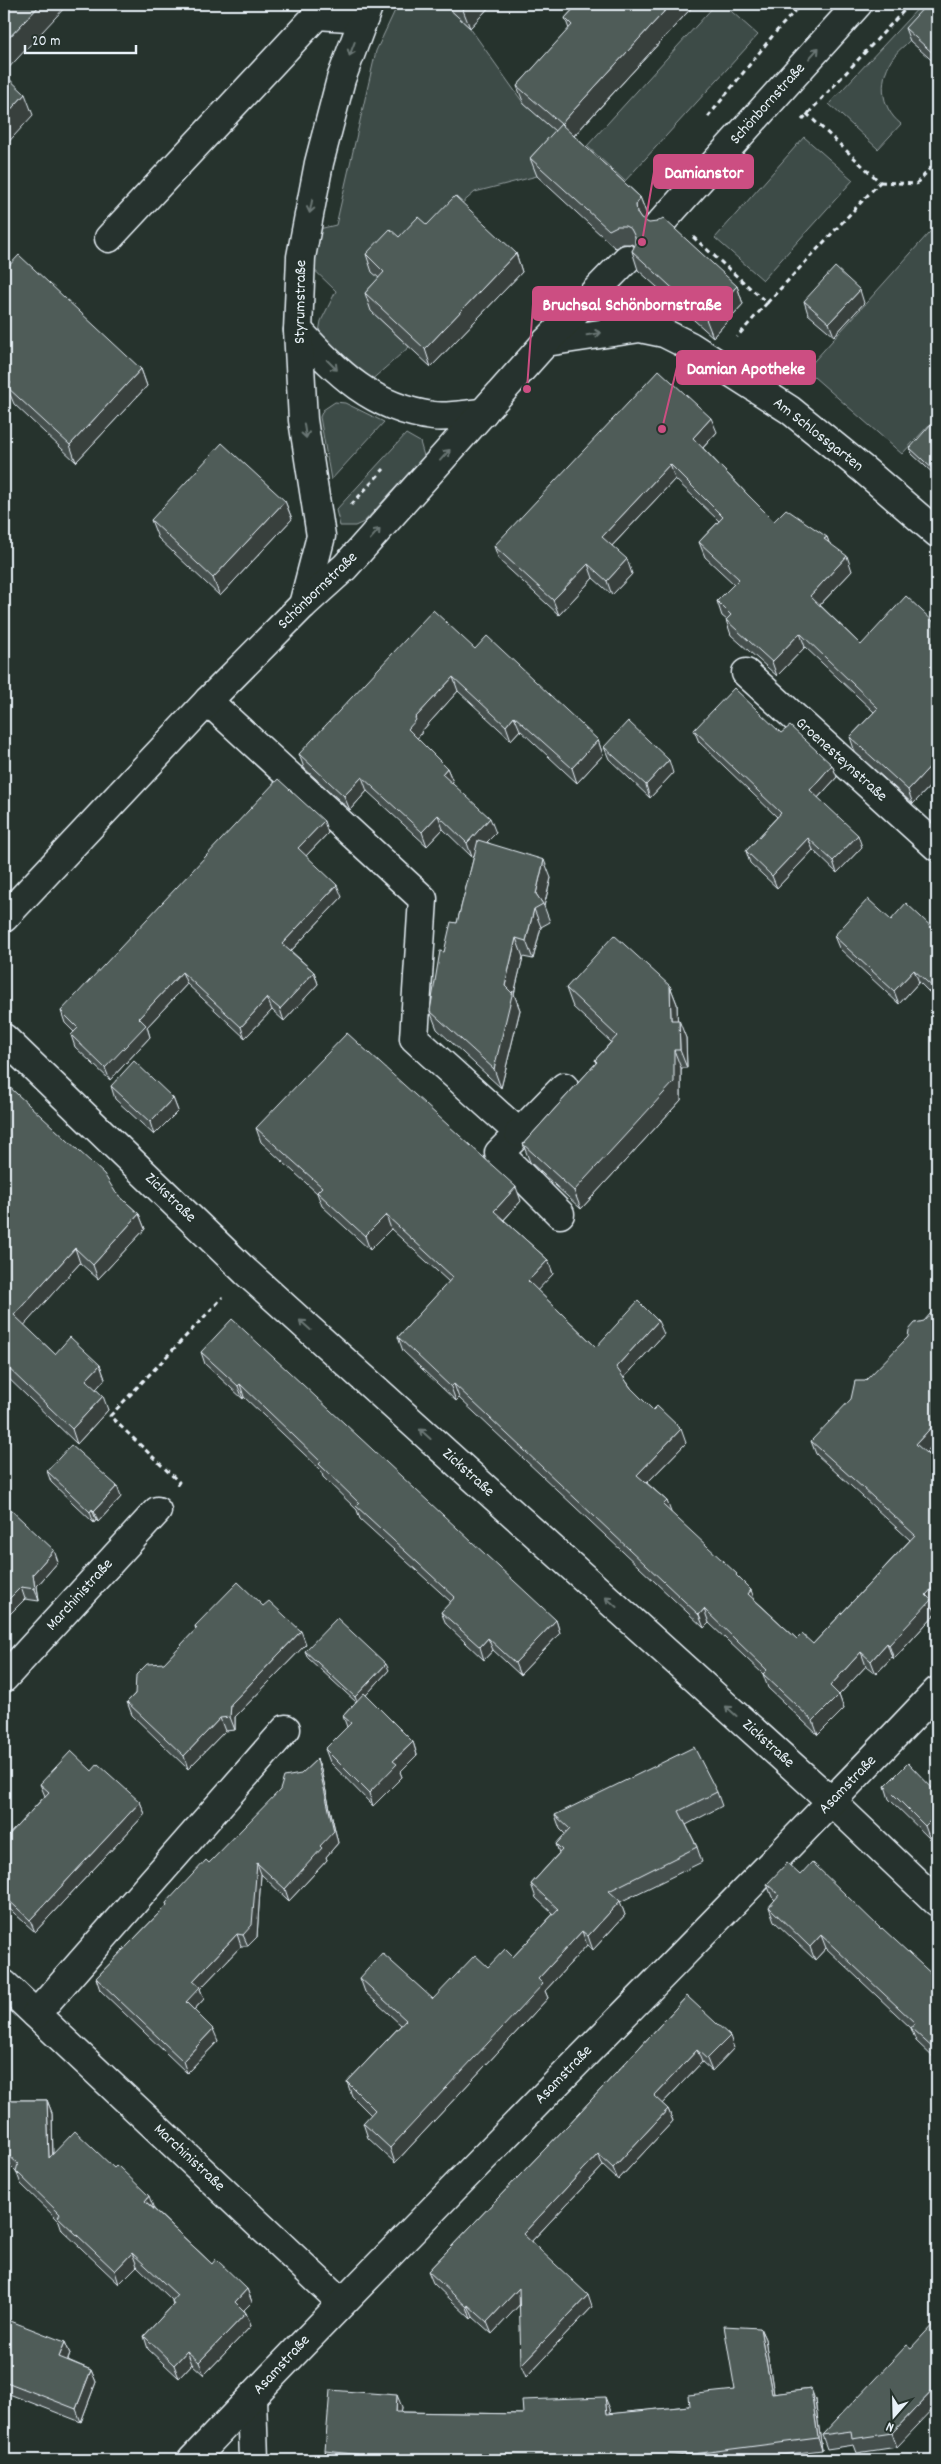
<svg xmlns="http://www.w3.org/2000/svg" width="941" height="2464" font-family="Dekko,sans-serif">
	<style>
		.green { fill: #3e4b47; stroke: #939ea0 }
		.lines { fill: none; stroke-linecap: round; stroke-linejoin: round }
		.minor-casing { stroke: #e8f1f8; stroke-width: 31 }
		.major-casing { stroke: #e8f1f8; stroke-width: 31 }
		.path { stroke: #e8f1f8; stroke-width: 3; stroke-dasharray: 5 4; stroke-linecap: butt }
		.minor { stroke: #26332d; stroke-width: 28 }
		.major { stroke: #26332d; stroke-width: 28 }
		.wall { fill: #454f4d; stroke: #e8f1f8 }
		.shaded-wall { fill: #38403e; stroke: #e8f1f8 }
		.building { fill: #505c59; stroke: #e8f1f8 }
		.oneway { stroke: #6a7674 }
		.labels { text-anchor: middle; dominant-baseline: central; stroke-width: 4; stroke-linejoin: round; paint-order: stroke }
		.street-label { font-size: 16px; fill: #e8f1f8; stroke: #26332d }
		.leader { fill: none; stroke: #cc4e82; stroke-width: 2 }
		.callout-dot { fill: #cc4e82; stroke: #26332d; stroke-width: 2 }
		.callout { fill: #cc4e82; stroke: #cc4e82; stroke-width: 2 }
		.callout-label { font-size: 18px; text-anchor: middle; font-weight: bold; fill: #fff }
	</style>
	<rect width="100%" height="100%" fill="#26332d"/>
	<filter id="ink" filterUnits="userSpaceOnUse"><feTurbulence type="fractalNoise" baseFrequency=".02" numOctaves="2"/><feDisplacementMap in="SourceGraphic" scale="10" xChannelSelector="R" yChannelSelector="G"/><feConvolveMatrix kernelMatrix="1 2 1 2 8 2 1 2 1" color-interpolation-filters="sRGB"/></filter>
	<g filter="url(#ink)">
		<g class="green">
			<path d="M398 4H444L470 28 524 104 568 142 537 176 475 192 445 218 391 290 371 311 409 347 360 390 316 349 321 321 336 291 301 257 306 232 336 225 376 51Z"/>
			<path d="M716 4H723L758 35 625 181 587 146Z"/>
			<path d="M922 4H937C928 16 920 30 909 41 905 46 899 49 895 55 878 76 879 107 901 124L878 149 829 104Z"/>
			<path d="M804 137 853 180 763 280 715 238Z"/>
			<path d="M937 224V431L929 425 902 454 806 370Z"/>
			<path d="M335 402 345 403 384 422 331 480 320 417 323 410Z"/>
			<path d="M406 434 420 442 424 456 364 522 355 526H340L336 510Z"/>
		</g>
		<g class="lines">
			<defs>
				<g id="minor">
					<path d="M109 238 317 15 364 18"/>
					<path d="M546 342 640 328 664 333 690 346 790 410 864 470 937 533"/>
					<path d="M746 673 937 847"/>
					<path d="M208 701 423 899 414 1038 519 1133 499 1153 560 1214"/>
					<path d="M4 1038 246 1272 832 1802 937 1902"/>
					<path d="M519 1133 564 1087"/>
					<path d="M4 1678 157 1511"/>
					<path d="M4 1984 341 2302"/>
					<path d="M36 2014 286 1729"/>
					<path d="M252 2398 254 2460"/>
					<path d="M192 2460C437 2200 692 1950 937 1691"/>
				</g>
				<g id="major">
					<path d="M658 226 858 4"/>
					<path d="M298 330C338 373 372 408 433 416 449 418 467 414 483 413"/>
					<path d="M303 605 321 536 303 420 298 330 301 257 319 163 341 79 369 4"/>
					<path d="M4 918 208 701 303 605 345 567 546 342 627 259"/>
				</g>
			</defs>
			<use href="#minor" class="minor-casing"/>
			<use href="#major" class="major-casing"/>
			<g class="path">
				<path d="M708 117 774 34 801 4"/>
				<path d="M802 120 910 4"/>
				<path d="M880 182 916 184 937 161"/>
				<path d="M693 237 767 303 737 337"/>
				<path d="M767 303 880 182 806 113"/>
				<path d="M351 505 384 469"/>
				<path d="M177 1485 179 1482 110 1416 223 1297"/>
			</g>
			<use href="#minor" class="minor"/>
			<use href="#major" class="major"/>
		</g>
		<g class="wall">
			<path d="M444 4H492L470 28Z"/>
			<path d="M578 4H695L574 136 640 197 647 215 644 221 737 286 743 304 713 337 638 270 632 251 635 246 631 244H623L615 248 537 176 530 158 555 131 524 104 517 86 569 29 565 18Z"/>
			<path d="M937 4V65L910 41 905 28Z"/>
			<path d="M427 225 516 253 522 272 431 367 371 311 365 293 379 278 372 272 366 254 399 237Z"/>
			<path d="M4 271 141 369 147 386 76 462 14 404 9 392 4 387Z"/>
			<path d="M804 301 864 303 834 336 808 314Z"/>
			<path d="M937 430V477L912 454 910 448Z"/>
			<path d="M717 432 703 448 747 494 774 521 827 537 829 543 852 571 820 605 861 645 937 625V779L913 804 855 752 850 737 874 712 805 647 777 676 731 635 726 620H727L722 616 717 601 734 584 705 557 699 542 719 521 675 479 612 546 632 574 612 595 593 578 559 615 499 560 494 546Z"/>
			<path d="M285 501 292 519 220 596 158 538 151 520Z"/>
			<path d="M475 649 598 740 603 755 577 783 520 730 511 740 458 691 421 732V734L417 738 447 768 453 782 452 783 496 833 487 842 551 878 544 906 550 922 541 927 533 959 523 957 514 994 520 1010 501 1088 437 1029 430 1011 444 952 457 923 474 856 472 857 443 829 427 846 367 791 350 810 304 768 299 754Z"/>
			<path d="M694 730 781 733 832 765 837 777 818 798 862 847 837 873 813 850 777 888 750 863 746 851 777 817 699 742Z"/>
			<path d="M604 747 673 773 650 798 609 759Z"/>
			<path d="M328 833 306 856 342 897 291 951 314 972 318 984 284 1021 272 1010 245 1038 187 984 147 1027 150 1037 110 1080 75 1047 71 1035 74 1032 65 1023 61 1011Z"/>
			<path d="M891 920 937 932V1000L919 982 899 1004 839 948 834 936Z"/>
			<path d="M670 986 677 1004V1020L686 1038 687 1068H681V1100L581 1209 530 1162 523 1144 596 1063 595 1060 611 1042 573 1007 566 988Z"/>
			<path d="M4 1082 116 1193 139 1214 145 1229 98 1279 80 1263 24 1325 55 1354 100 1365 105 1379 96 1389 108 1410 77 1444 4 1374Z"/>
			<path d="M111 1086 173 1098 178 1111 154 1135 115 1099Z"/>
			<path d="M256 1128 521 1201 504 1220 548 1260 553 1274 537 1290 596 1347 664 1334 624 1378 631 1388 686 1443 647 1483 667 1501 670 1512 739 1578 755 1600 797 1639 813 1644 910 1540 816 1454 811 1441 937 1440 926 1452 937 1463V1602L933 1607 936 1613 894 1659 892 1657 876 1674 866 1666 839 1695 844 1709 818 1735 768 1688 763 1674 709 1623 704 1628 459 1398 456 1401 403 1351 398 1337 449 1282 391 1229 370 1250 322 1206 317 1193 261 1142Z"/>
			<path d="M201 1352 556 1620 560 1633 520 1675 493 1650 484 1660 446 1624 441 1612 451 1602 360 1519 357 1510 323 1477 321 1470 244 1397 243 1399 205 1364Z"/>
			<path d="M47 1471 121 1497 98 1522 96 1520 94 1523 51 1482Z"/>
			<path d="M4 1516 58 1562 37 1586 39 1601 25 1599 4 1620Z"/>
			<path d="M263 1606 306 1644 235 1717V1730L225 1731 188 1769 132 1715 127 1702 196 1630 195 1626Z"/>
			<path d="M305 1651 389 1670 366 1695 413 1742 417 1755 400 1772 402 1777 373 1806 330 1762 325 1749 347 1727 343 1716 356 1702 308 1658Z"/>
			<path d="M317 1759 321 1770 338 1843 326 1857 327 1860 289 1901 261 1874 257 1937 248 1946H241L200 1989 204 1999 194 2010 218 2041 187 2073 100 1990 96 1978 167 1905 166 1903 209 1863Z"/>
			<path d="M908 1763 930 1839 889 1799 885 1786Z"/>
			<path d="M92 1771 140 1802 145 1814 35 1932 4 1904V1840L45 1796 40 1784Z"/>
			<path d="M717 1792 722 1806 686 1825 697 1847 702 1862 620 1902 625 1915 593 1950 587 1945 545 1991 548 1998 395 2163 368 2138 363 2123 371 2115 352 2096 347 2082 401 2025 365 1992 360 1978 433 1999 488 1967 513 1957 553 1914 536 1898 531 1884 559 1853 556 1844 565 1834 560 1829 555 1815Z"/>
			<path d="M800 1875 881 1929 937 1979V2061L916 2041 911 2028 826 1948 815 1960 774 1921 769 1907 775 1900 772 1897 767 1884Z"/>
			<path d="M687 1996 734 2048 712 2071 702 2062 662 2104 668 2109 673 2121 618 2180 603 2166 531 2242 592 2307 526 2377 520 2304 492 2334 473 2317 471 2319 433 2283 428 2271 568 2125Z"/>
			<path d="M4 2100H47L52 2113 53 2154 154 2209 212 2264 247 2289 252 2302 244 2310 246 2313 251 2326 204 2375 192 2364 179 2378 148 2349 144 2336 173 2305 172 2301V2300L137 2266 119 2284 62 2230 59 2221 21 2184 16 2171 4 2159Z"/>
			<path d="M4 2326 65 2342 70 2354 68 2360 91 2370 96 2382 81 2422 4 2392Z"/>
			<path d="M760 2328 765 2339 774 2394 811 2389 815 2400 822 2450 739 2460H328L325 2451 402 2407 401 2412 523 2414 610 2409V2414L689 2406 735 2390Z"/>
			<path d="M911 2348 897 2447 857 2453 854 2445 827 2449 822 2435Z"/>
		</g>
		<g class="shaded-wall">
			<path d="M41 4H68L4 73V43Z"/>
			<path d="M468 4H492L470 28 463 10Z"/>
			<path d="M671 4H695L568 142 561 124Z"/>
			<path d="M25 94 33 115 4 147V117Z"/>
			<path d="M640 197 647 215 643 223 637 213 636 205Z"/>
			<path d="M516 253 522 272 431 367 425 349Z"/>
			<path d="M737 286 743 304 713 337 706 319Z"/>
			<path d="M860 290 864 303 834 336 829 323Z"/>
			<path d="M141 369 147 386 76 462 70 445Z"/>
			<path d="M711 418 717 432 699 452 693 438Z"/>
			<path d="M670 464 675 479 607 551 602 537Z"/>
			<path d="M285 501 292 519 220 596 213 578Z"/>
			<path d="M827 537 832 551 824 539Z"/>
			<path d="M847 556 852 571 815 610 810 596Z"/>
			<path d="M627 559 632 574 612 595 607 581Z"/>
			<path d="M588 564 593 578 559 615 553 600Z"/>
			<path d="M800 633 805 647 777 676 772 662Z"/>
			<path d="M453 677 458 691 421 732V734L413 743 408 729 415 718Z"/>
			<path d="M514 716 520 730 511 740 506 726Z"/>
			<path d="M598 740 603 755 577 783 572 768Z"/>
			<path d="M937 759V779L913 804 908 790Z"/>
			<path d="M669 760 673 773 650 798 646 785Z"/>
			<path d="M832 765 837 777 814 802 810 790Z"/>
			<path d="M447 768 453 782 447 788 442 774Z"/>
			<path d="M362 777 367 791 350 810 344 796Z"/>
			<path d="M438 815 443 829 427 846 422 832Z"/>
			<path d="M490 818 496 833 472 857 467 843Z"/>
			<path d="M324 821 328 833 302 860 298 848Z"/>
			<path d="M858 835 862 847 837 873 833 861Z"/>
			<path d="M808 838 813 850 777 888 772 876Z"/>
			<path d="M544 860 551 878 544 906 536 894Z"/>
			<path d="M337 885 342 897 286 956 282 944Z"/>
			<path d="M534 909 541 927 533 959 526 941Z"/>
			<path d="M516 938 523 957 514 994 520 1010 501 1088 494 1069 505 986Z"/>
			<path d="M914 970 919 982 899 1004 894 991Z"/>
			<path d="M182 972 187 984 147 1027 150 1037 110 1080 105 1068 139 1018Z"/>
			<path d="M314 972 318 984 284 1021 280 1009Z"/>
			<path d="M670 986 677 1004 678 1038 671 1020Z"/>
			<path d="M267 998 272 1010 245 1038 241 1027Z"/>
			<path d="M679 1020 686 1038 687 1068 680 1050Z"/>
			<path d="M674 1050 681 1068V1100L581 1209 574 1191Z"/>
			<path d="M173 1098 178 1111 154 1135 150 1122Z"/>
			<path d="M516 1187 521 1201 499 1225 494 1211Z"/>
			<path d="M139 1214 145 1229 98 1279 93 1265Z"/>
			<path d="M386 1215 391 1229 370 1250 365 1236Z"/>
			<path d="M75 1248 80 1263 20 1330 14 1315Z"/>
			<path d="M548 1260 553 1274 533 1295 528 1281Z"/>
			<path d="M658 1321 664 1334 621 1381 616 1367Z"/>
			<path d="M100 1365 105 1379 91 1395 86 1380Z"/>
			<path d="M240 1384 244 1397 243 1399 238 1386Z"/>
			<path d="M454 1384 459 1398 456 1401 451 1387Z"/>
			<path d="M103 1396 108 1410 77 1444 72 1429Z"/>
			<path d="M937 1421V1440L921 1458 916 1444Z"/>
			<path d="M681 1429 686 1443 642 1488 637 1475Z"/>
			<path d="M117 1486 121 1497 98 1522 94 1511Z"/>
			<path d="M667 1501 672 1515 663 1505Z"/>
			<path d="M92 1509 96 1520 94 1523 90 1512Z"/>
			<path d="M54 1550 58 1562 37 1586 39 1601 35 1589 33 1574Z"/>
			<path d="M937 1583V1602L933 1607 936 1613 894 1659 889 1645 926 1595Z"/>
			<path d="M21 1587 25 1599 4 1620V1604Z"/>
			<path d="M751 1590 756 1604 748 1594Z"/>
			<path d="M704 1609 709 1623 704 1628 699 1615Z"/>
			<path d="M556 1620 560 1633 520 1675 515 1663Z"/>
			<path d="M301 1631 306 1644 235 1717V1730L230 1717 231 1704Z"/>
			<path d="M488 1638 493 1650 484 1660 480 1647Z"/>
			<path d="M887 1643 892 1657 876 1674 871 1661Z"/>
			<path d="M861 1652 866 1666 839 1695 844 1709 818 1735 813 1721 830 1686Z"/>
			<path d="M386 1664 389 1670 358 1704 355 1697Z"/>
			<path d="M220 1718 225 1731 188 1769 184 1756Z"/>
			<path d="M413 1742 417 1755 400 1772 402 1777 373 1806 369 1793 393 1761Z"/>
			<path d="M317 1759 321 1770 338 1843 326 1857 327 1860 289 1901 285 1889 320 1846Z"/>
			<path d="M140 1802 145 1814 35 1932 30 1920Z"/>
			<path d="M937 1814V1831L930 1839 925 1826Z"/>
			<path d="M257 1863 261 1874 257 1937 248 1946 243 1935Z"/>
			<path d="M620 1901 625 1915 593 1950 588 1936Z"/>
			<path d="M582 1931 587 1945 545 1991 548 1998 395 2163 390 2148 538 1979Z"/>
			<path d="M237 1934 241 1946 200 1989 204 1999 190 2014 186 2002 193 1981Z"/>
			<path d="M821 1935 826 1948 815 1960 810 1947Z"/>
			<path d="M213 2029 218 2041 187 2073 183 2061Z"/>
			<path d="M730 2036 734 2048 712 2071 707 2059Z"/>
			<path d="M697 2050 702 2062 658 2108 654 2096Z"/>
			<path d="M47 2100 52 2113 53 2171 49 2158Z"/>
			<path d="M668 2109 673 2121 618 2180 613 2168Z"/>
			<path d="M598 2154 603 2166 527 2246 523 2234Z"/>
			<path d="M149 2196 154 2209 145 2201Z"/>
			<path d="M132 2253 137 2266 119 2284 115 2271Z"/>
			<path d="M519 2288 524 2300 492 2334 487 2322Z"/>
			<path d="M247 2289 252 2302 239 2315 235 2302Z"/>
			<path d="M588 2295 592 2307 526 2377 521 2365Z"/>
			<path d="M468 2305 473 2317 471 2319 467 2307Z"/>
			<path d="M246 2313 251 2326 204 2375 199 2362Z"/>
			<path d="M760 2328 765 2339 776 2406 772 2394Z"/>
			<path d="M65 2342 70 2354 64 2370 59 2357Z"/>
			<path d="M187 2351 192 2364 179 2378 174 2365Z"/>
			<path d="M91 2370 96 2382 81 2422 76 2409Z"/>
			<path d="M937 2386V2405L897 2447 892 2433Z"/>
			<path d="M811 2389 815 2400 822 2450 818 2438Z"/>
			<path d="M397 2395 402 2407 400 2424 396 2412Z"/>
			<path d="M605 2397 610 2409 611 2426 607 2414Z"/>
		</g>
		<g class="building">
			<path d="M4 4H41L4 43Z"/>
			<path d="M457 4H468L463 10Z"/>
			<path d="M578 4H671L561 124 517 86 572 25 565 18Z"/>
			<path d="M927 4H937V57L905 28Z"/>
			<path d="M4 74 25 94 4 117Z"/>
			<path d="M561 124 640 197 636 205 637 213 641 219 649 223 657 222 663 218 737 286 706 319 632 251 635 245V237L631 229 625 226H617L609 230 530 158Z"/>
			<path d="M455 196 516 253 425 349 365 293 384 272 366 254 390 229 399 237 418 217 427 225Z"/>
			<path d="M19 255 141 369 70 445 7 387 11 383 4 376V271Z"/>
			<path d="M835 267 860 290 829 323 804 301Z"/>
			<path d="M659 370 711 418 693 438 747 494 774 521 786 509 827 537 824 539 847 556 810 596 861 645 906 596 937 625V759L908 790 850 737 878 708 800 633 772 662 726 620 731 615 717 601 739 579 699 542 723 517 670 464 602 537 627 559 607 581 588 564 553 600 494 546Z"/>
			<path d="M931 424 937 430V473L910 448Z"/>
			<path d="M222 443 285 501 213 578 151 520Z"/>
			<path d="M433 610 475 649 487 636 598 740 572 768 514 716 506 726 453 677 415 718 416 720 408 729 447 768 442 774 490 818 467 843 438 815 422 832 362 777 344 796 299 754Z"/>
			<path d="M734 688 781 733 790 726 832 765 810 790 858 835 833 861 808 838 772 876 746 851 781 813 694 730Z"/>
			<path d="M628 721 669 760 646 785 604 747Z"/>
			<path d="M278 779 324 821 298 848 337 885 282 944 314 972 280 1009 267 998 241 1027 182 972 139 1018 146 1025 105 1068 71 1035 78 1028 61 1011Z"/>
			<path d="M478 840 544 860 536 894 543 904 534 909 526 941 516 938 505 986 512 993 513 991 494 1069 430 1011 440 951 444 952 451 922 457 923Z"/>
			<path d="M868 899 891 920 906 903 937 932V991L914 970 894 991 834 936Z"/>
			<path d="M614 935 670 986 671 1020H679L680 1050H674V1082L574 1191 523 1144 597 1062 595 1060 617 1036 566 988Z"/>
			<path d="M347 1033 516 1187 494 1211 548 1260 528 1281 596 1347 638 1301 658 1321 616 1367 631 1388 653 1410 657 1406 681 1429 637 1475 667 1501 663 1505 737 1574 736 1575 751 1590 748 1594 797 1639 802 1634 813 1644 915 1535 811 1441 851 1399 855 1381H865L908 1337 909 1330 915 1323 924 1321 937 1306V1421L916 1444 937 1463V1583L926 1595 931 1600 889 1645 887 1643 871 1661 861 1652 830 1686 839 1695 813 1721 763 1674 767 1670 704 1609 699 1615 454 1384 451 1387 398 1337 453 1277 386 1215 365 1236 317 1192 322 1187 256 1128Z"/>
			<path d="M134 1061 173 1098 150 1122 111 1086Z"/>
			<path d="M4 1082 104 1174 116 1193 139 1214 93 1265 75 1248 14 1315 55 1354 70 1337 100 1365 86 1380 103 1396 72 1429 4 1364Z"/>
			<path d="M232 1319 556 1620 515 1663 488 1638 480 1647 441 1612 455 1597 356 1506 359 1503 319 1464 321 1462 240 1384 238 1386 201 1352Z"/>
			<path d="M71 1445 117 1486 94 1511 92 1509 90 1512 47 1471Z"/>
			<path d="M10 1509 54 1550 33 1574 35 1589 21 1587 4 1604V1516Z"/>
			<path d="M238 1582 263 1606 269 1601 301 1631 231 1704 230 1717 220 1718 184 1756 127 1702 135 1694 136 1675 147 1664 164 1663 197 1628 195 1626Z"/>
			<path d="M337 1618 386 1664 355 1697 305 1651Z"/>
			<path d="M364 1693 413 1742 393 1761 397 1764 369 1793 325 1749 351 1723 343 1716Z"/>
			<path d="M694 1747 717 1792 679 1811 697 1847 609 1891 620 1901 588 1936 582 1931 538 1979 543 1984 390 2148 363 2123 375 2110 347 2082 406 2020 360 1978 382 1953 433 1999 475 1955 488 1967 505 1949 513 1957 558 1909 531 1884 562 1850 556 1844 570 1829 555 1815Z"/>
			<path d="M71 1751 92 1771 98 1764 140 1802 30 1920 4 1896V1840L49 1792 40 1784Z"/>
			<path d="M317 1759 334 1831 320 1846 322 1848 285 1889 257 1863 252 1925 243 1935 237 1934 193 1981 200 1987 186 2002 213 2029 183 2061 96 1978 167 1905 166 1903 206 1860 209 1863 280 1790 284 1777 301 1774Z"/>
			<path d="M908 1763 937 1793V1814L925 1826 885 1786Z"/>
			<path d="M812 1862 881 1929 882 1928 937 1979V2052L911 2028 915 2023 821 1935 810 1947 769 1907 779 1895 767 1884 787 1863 800 1875Z"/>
			<path d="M687 1996 730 2036 707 2059 697 2050 654 2096 668 2109 613 2168 598 2154 523 2234 588 2295 521 2365 519 2288 487 2322 468 2305 467 2307 428 2271 568 2125Z"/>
			<path d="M4 2100H47L49 2158 75 2131 114 2168 117 2165 149 2196 145 2201 212 2264 216 2259 247 2289 235 2302 246 2313 199 2362 187 2351 174 2365 144 2336 174 2304 172 2301 177 2295 132 2253 115 2271 58 2217 60 2214 16 2171 18 2164 4 2151Z"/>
			<path d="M8 2320 65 2342 59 2357 91 2370 76 2409 4 2381V2326L5 2327Z"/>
			<path d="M937 2320V2386L892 2433 852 2439 851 2431 822 2435 907 2345 911 2348Z"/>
			<path d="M724 2326 760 2328 772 2394 811 2389 818 2438 662 2458 602 2460H391V2458L325 2451 330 2390 397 2395 396 2412 523 2414 522 2400 605 2397 607 2414 689 2406 688 2395 735 2390Z"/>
		</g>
		<defs><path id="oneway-shaft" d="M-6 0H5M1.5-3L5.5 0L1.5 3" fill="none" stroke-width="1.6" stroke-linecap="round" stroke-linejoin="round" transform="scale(1.25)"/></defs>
		<g class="oneway">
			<use href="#oneway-shaft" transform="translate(352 49) rotate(111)"/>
			<use href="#oneway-shaft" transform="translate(814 53) rotate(-48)"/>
			<use href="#oneway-shaft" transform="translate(311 206) rotate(101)"/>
			<use href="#oneway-shaft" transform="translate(594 334) rotate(-9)"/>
			<use href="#oneway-shaft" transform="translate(332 365) rotate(45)"/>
			<use href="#oneway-shaft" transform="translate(305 431) rotate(81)"/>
			<use href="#oneway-shaft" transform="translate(445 455) rotate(-48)"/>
			<use href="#oneway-shaft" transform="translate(375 534) rotate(-48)"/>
			<use href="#oneway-shaft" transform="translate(305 1325) rotate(-138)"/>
			<use href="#oneway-shaft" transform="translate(425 1434) rotate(-138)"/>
			<use href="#oneway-shaft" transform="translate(611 1602) rotate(-138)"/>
			<use href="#oneway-shaft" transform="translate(731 1711) rotate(-138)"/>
		</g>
	</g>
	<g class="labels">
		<g class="street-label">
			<text transform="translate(768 104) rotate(-48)">Schönbornstraße</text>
			<text transform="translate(301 302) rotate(-89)">Styrumstraße</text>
			<text transform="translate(818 435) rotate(38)">Am Schlossgarten</text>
			<text transform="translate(318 591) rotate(-44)">Schönbornstraße</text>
			<text transform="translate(841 760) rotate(42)">Groenesteynstraße</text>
			<text transform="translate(170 1198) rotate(44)">Zickstraße</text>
			<text transform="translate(468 1473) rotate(42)">Zickstraße</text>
			<text transform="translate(80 1595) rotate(-48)">Marchinistraße</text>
			<text transform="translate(768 1744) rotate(42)">Zickstraße</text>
			<text transform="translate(848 1785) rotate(-46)">Asamstraße</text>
			<text transform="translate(564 2075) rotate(-46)">Asamstraße</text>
			<text transform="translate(189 2158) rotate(43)">Marchinistraße</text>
			<text transform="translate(282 2365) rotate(-47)">Asamstraße</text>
		</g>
	</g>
	<path class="leader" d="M642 242L654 172M527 389L533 304M662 429L677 367"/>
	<g class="callout-dot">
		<circle cx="642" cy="242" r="5"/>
		<circle cx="527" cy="389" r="5"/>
		<circle cx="662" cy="429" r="5"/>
	</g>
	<g class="callout">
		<rect x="654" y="155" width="99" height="33" rx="5"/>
		<rect x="533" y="287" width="199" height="33" rx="5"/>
		<rect x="677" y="351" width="138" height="33" rx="5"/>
	</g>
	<g class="callout-label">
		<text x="704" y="178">Damianstor</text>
		<text x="632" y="310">Bruchsal Schönbornstraße</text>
		<text x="746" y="374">Damian Apotheke</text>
	</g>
	<rect width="941" height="2464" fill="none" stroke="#26332d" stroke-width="20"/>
	<rect x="10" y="10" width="921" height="2444" fill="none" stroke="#e8f1f8" stroke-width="2" filter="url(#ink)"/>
	<g transform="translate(894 2416) rotate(200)" stroke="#26332d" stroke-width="4" paint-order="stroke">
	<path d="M0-4L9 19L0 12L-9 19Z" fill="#e8f1f8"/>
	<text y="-8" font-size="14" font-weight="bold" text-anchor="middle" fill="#e8f1f8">N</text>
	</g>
	<path d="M25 45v8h111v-8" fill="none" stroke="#e8f1f8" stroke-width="2.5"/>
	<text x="32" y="45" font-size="15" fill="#e8f1f8" stroke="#26332d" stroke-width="4" paint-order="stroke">20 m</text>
</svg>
